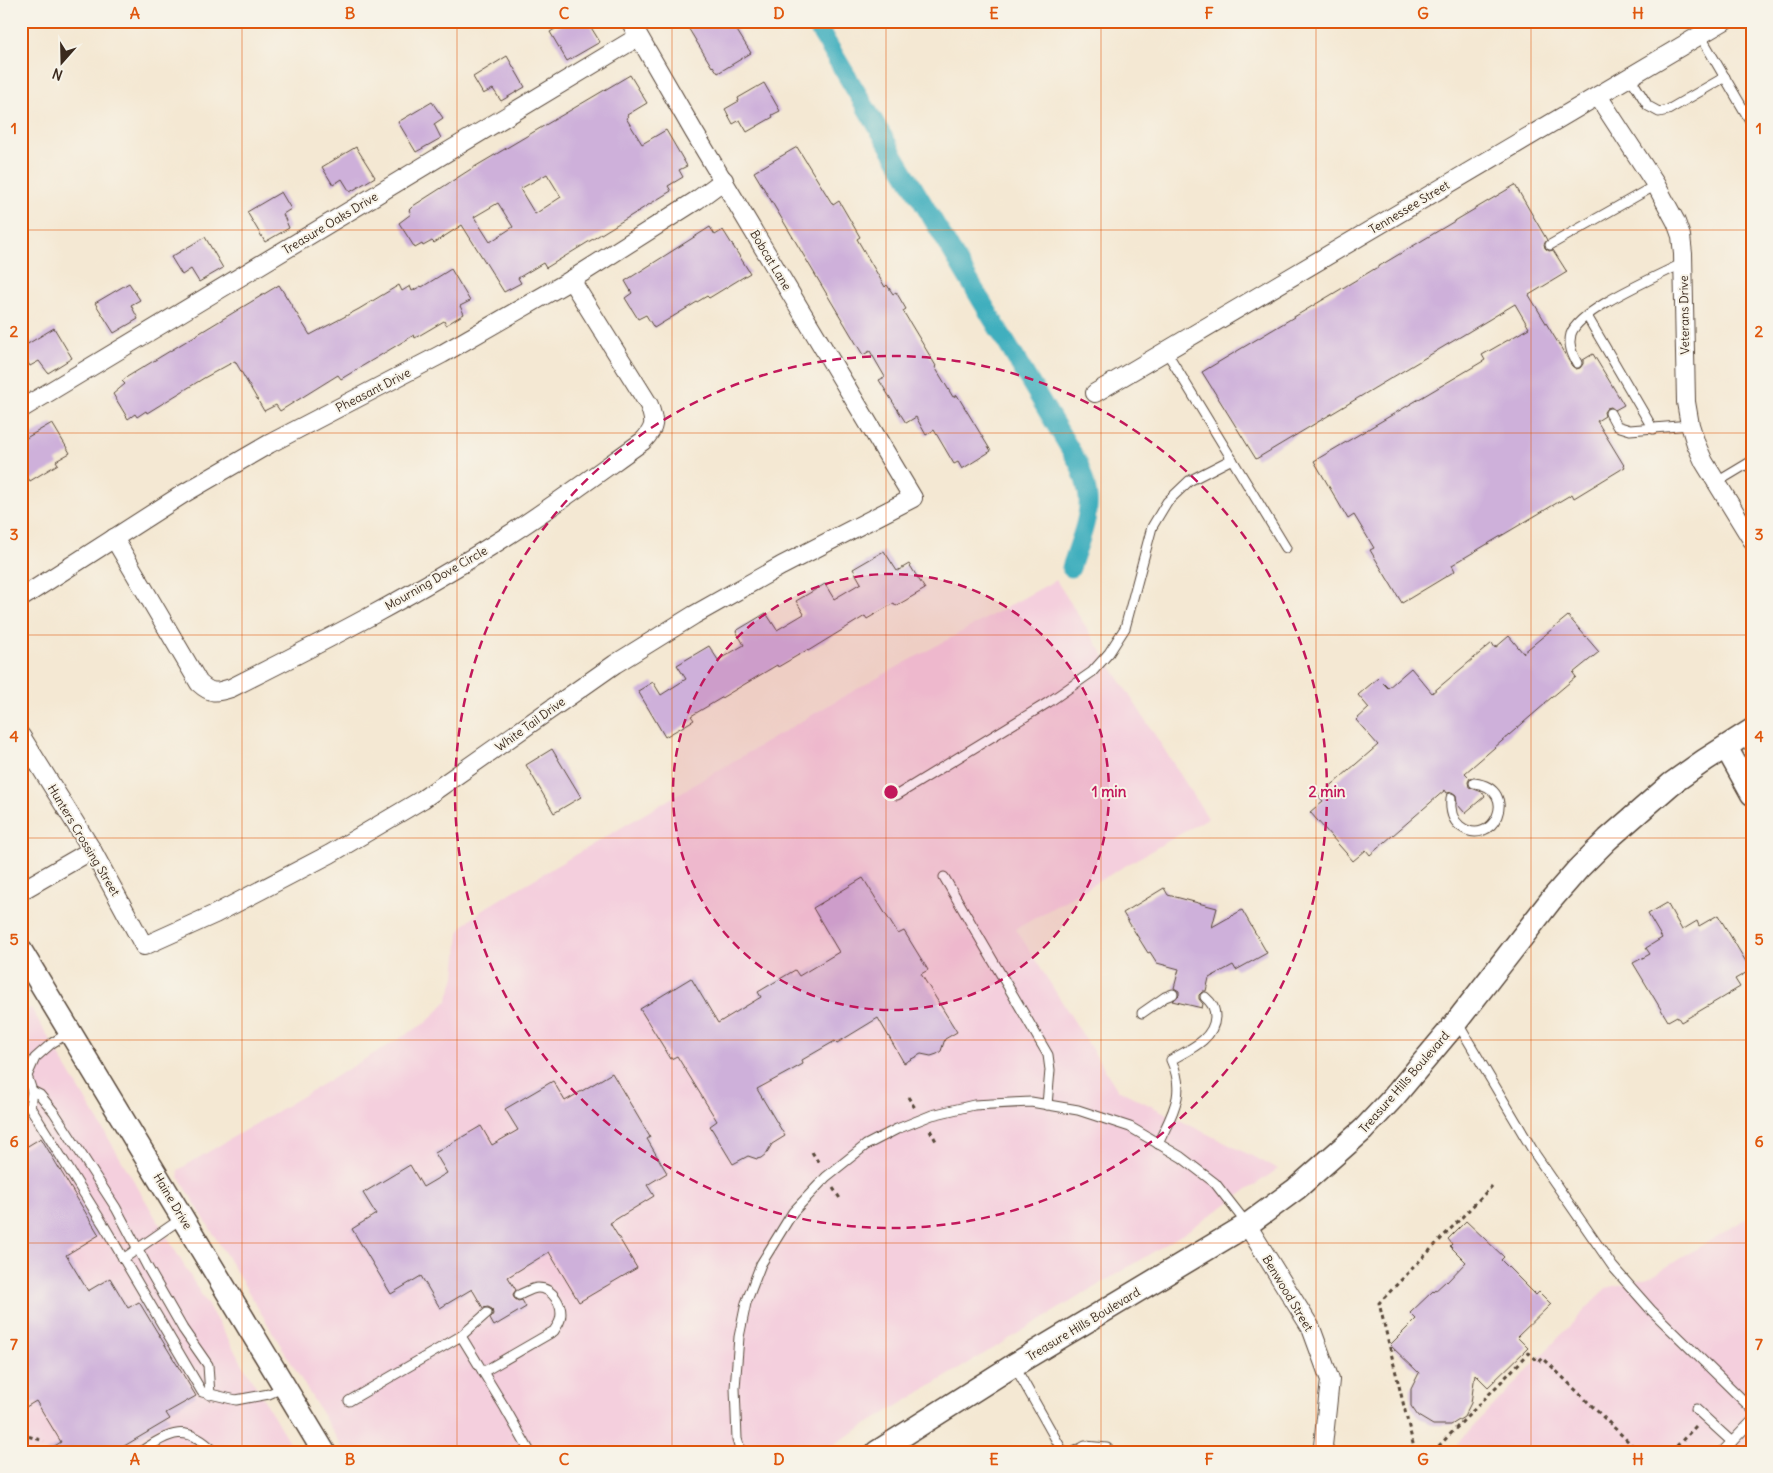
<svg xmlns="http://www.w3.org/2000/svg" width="1773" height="1473" font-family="Delius,sans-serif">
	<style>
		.built { fill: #f4cfdd }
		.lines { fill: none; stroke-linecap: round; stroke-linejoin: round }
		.canal { stroke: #41afbe; stroke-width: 19 }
		.building { fill: #ceb0da; fill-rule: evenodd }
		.service-casing { stroke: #574639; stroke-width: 11 }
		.minor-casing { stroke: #574639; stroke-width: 20 }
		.tertiary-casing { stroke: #574639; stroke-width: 25 }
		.path { stroke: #574639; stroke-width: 3; stroke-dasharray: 4 4; stroke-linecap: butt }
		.service { stroke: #fff; stroke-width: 9 }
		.minor { stroke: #fff; stroke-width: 18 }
		.tertiary { stroke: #fff; stroke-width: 22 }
		.grid { fill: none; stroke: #df570d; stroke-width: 1; stroke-opacity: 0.55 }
		.ring { fill: none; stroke: #c2185b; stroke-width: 2.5; stroke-dasharray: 9 6 }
		.labels { text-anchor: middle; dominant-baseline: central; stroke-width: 4; stroke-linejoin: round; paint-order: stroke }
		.street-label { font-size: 12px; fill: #3b2a1e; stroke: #f7f3e8 }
		.centre { fill: #c2185b; stroke: #f7f3e8; stroke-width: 2.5 }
		.ring-label { font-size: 15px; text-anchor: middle; font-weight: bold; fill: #c2185b; stroke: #f7f3e8; stroke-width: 4; stroke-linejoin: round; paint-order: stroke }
		.neatline { fill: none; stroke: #df570d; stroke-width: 2 }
		.grid-label { font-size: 16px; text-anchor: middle; font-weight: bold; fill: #df570d }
	</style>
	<rect width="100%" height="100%" fill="#f7f3e8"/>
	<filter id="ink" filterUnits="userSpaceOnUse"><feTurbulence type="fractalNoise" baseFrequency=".02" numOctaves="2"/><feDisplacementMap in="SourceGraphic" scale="10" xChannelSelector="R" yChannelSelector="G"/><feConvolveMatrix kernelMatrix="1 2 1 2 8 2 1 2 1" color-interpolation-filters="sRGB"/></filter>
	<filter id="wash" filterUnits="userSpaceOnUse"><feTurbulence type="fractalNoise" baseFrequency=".0096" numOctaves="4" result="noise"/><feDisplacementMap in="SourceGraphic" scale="20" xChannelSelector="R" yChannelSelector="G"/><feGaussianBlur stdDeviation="1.12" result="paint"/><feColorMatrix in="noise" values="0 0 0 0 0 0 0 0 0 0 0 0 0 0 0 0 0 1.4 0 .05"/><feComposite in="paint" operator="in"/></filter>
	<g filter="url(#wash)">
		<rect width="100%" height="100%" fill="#f4e8d3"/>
		<g class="built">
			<path d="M1056 580 1208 818 1016 929 1117 1089 1278 1169 1183 1234 821 1452H345L179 1177 178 1170 427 1022 447 1001 455 977 459 933 464 925 485 908 839 699Z"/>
			<path d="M31 1008 295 1452H21V1013Z"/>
			<path d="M1752 1215V1452H1449L1606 1288 1648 1278Z"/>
		</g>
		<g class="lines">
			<path class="canal" d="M814 21 1079 464C1083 475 1087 486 1088 498 1090 519 1077 548 1071 568"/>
		</g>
		<g id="blocks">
			<g class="building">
				<path d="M568 21H587L600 42 567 61 550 32Z"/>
				<path d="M695 21H731L751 53 718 73 713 66 712 67 687 26Z"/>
				<path d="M507 56 525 87 501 101 493 89 483 94 473 77Z"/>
				<path d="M630 75 647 103 627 115 628 117 626 118 642 144 666 130 687 166 679 170 683 177 668 186 671 191 546 268 543 263 518 278 521 283 504 292 462 225 434 243 432 241 423 246 422 244 415 248 399 223 411 214 409 210 413 206 471 169ZM547 174 561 197 535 214 520 189ZM498 203 513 227 490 242 474 217Z"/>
				<path d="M764 83 780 111 772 115 773 117 747 132 740 120 733 124 725 109 739 101 738 98Z"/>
				<path d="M432 102 443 118 434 124 441 138 416 152 398 122Z"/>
				<path d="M356 147 375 177 350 192 342 179 333 185 322 167Z"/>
				<path d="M797 147 833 205 839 201 860 237 857 239 885 287 887 285 893 294 896 292 906 309 903 311 936 366 935 367 953 397 957 395 991 451 962 469 958 462 954 464 934 430 926 435 916 417 906 423 879 380 885 377 870 351 863 355 754 172Z"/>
				<path d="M1515 185 1547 240 1544 244 1545 248 1549 251 1553 250 1567 272 1529 295 1572 366 1576 369 1580 368 1583 364V360L1593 354 1624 405 1615 410 1611 407 1607 408 1604 412 1605 416 1597 421 1625 467 1574 498 1572 494 1452 565 1455 571 1402 603 1370 550 1374 548 1354 515 1348 519 1314 461 1485 360 1482 355 1529 328 1515 304 1256 459 1202 372Z"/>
				<path d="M281 192 291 209 283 214 289 228 265 242 247 212Z"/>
				<path d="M710 227 715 235 723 230 750 273 709 298 707 296 654 328 646 315 638 319 625 298 632 293 625 281Z"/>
				<path d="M205 237 223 268 199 282 191 269 182 275 171 257Z"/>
				<path d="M451 269 470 301 460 306 464 314 446 325 444 321 415 338 414 335 341 379 338 375 280 411 276 405 264 411 235 361 204 378 147 413 146 411 137 417 135 414 128 419 113 394 125 384 122 381 127 377 279 285 310 335 359 309 399 285 402 291 410 286 412 291 421 286 422 287Z"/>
				<path d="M129 283 140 300 131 305 138 319 114 333 95 303Z"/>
				<path d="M54 328 72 358 48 373 39 361 30 366 21 352V348Z"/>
				<path d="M52 423 70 453 56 461 58 464 30 481 28 478 21 482V441Z"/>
				<path d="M884 551 897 571 909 564 925 589 896 606 894 603 867 619 865 616 808 651 807 650 778 667 777 665 691 716 694 720 665 737 638 691 653 682 661 695 686 679 677 665 709 646 718 660 744 645 736 631 766 613 777 630 804 614 796 601 825 584 834 599 861 583 853 569Z"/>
				<path d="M1568 616 1599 652 1573 673 1576 677 1545 703V704L1465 773 1470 778 1468 782 1469 787 1482 792 1485 796 1465 813 1457 804 1456 795 1452 792 1447 793 1445 790 1370 855 1366 850 1353 861 1310 812 1323 801 1319 796 1378 745 1356 720 1369 708 1358 695 1378 678 1388 688 1411 668 1432 693 1492 643 1495 648 1509 636 1523 653Z"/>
				<path d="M552 749 581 797 554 813 526 765Z"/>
				<path d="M863 878 898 934 904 931 928 970 921 974 957 1032 945 1039 941 1051 937 1054 931 1056 921 1054 904 1063 878 1018 837 1043 835 1041 802 1060 803 1064 757 1089 785 1136 772 1144 766 1154 761 1158 757 1159 748 1156 733 1164 710 1126 717 1121 677 1056 671 1059 640 1009 691 978 718 1023 761 997 758 992 795 970 799 976 839 952 813 908Z"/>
				<path d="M1164 888 1168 895 1217 908 1212 927 1242 910 1267 953 1236 970 1233 965 1209 978 1206 991H1203L1199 995V999L1203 1004 1202 1008 1172 1001 1179 995V991L1174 988 1179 969 1157 963 1150 952 1148 953 1123 913Z"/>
				<path d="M1667 903 1682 930 1697 921 1699 926 1718 915 1751 970 1735 979 1740 987 1681 1022 1677 1016 1668 1021 1633 963 1650 954 1646 948 1662 938 1648 914Z"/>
				<path d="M612 1073 650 1137 647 1139 667 1173 647 1185 654 1196 610 1223 637 1268 579 1302 549 1252 508 1277 516 1290 513 1294 514 1298 518 1301 522 1300 526 1307 494 1326 490 1319 493 1314 492 1309 488 1307 483 1308 472 1289 440 1308 421 1276 391 1294 352 1229 376 1214 363 1193 410 1165 423 1187 447 1173 435 1153 481 1126 492 1145 518 1130 505 1109 553 1081 565 1101Z"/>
				<path d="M41 1138 99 1235 66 1255 88 1291 110 1278 128 1308 139 1302 196 1396 166 1413 170 1419 114 1452H45L61 1442 36 1401 21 1410V1150Z"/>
				<path d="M1466 1221 1504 1257 1501 1260 1536 1295 1539 1292 1551 1304 1517 1337 1528 1348 1488 1387 1475 1374 1471 1403 1464 1417 1451 1425H1433L1418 1416 1411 1406V1389L1419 1373 1390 1345 1416 1319 1410 1313 1433 1291 1434 1292 1446 1281 1447 1282 1466 1262 1450 1246 1452 1244 1448 1239Z"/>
			</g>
		</g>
	</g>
	<g filter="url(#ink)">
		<use href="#blocks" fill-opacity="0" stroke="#574639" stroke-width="1"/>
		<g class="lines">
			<defs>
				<g id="service">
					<path d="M1700 35 1752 124"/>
					<path d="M1630 77 1648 106 1659 112 1668 110 1725 77"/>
					<path d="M1550 245 1656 185"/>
					<path d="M1587 316 1653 429"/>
					<path d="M1166 351 1286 548"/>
					<path d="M1577 363C1572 354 1568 345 1571 334 1579 309 1659 276 1683 263"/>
					<path d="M1610 413 1617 426 1630 430 1690 425"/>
					<path d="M1717 482 1752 461"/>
					<path d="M897 795 1049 702 1092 672 1109 653 1125 628 1152 527 1167 502 1189 481 1232 459"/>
					<path d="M1451 798C1450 809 1451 819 1460 826 1492 851 1522 789 1474 783"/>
					<path d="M944 877 1048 1055 1050 1070 1047 1105"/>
					<path d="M1142 1013 1165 997 1173 994"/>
					<path d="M1457 1022 1535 1154 1613 1267 1651 1310 1752 1409"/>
					<path d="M70 1032 52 1043 35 1058 27 1076 32 1091 30 1107 103 1224 202 1392 236 1400 269 1394 285 1387"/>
					<path d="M32 1091 40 1095 54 1112 116 1208 148 1268 183 1329 208 1365 210 1395"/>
					<path d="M1158 1144C1172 1113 1187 1094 1171 1060 1188 1050 1214 1040 1215 1017 1215 1008 1212 1003 1205 997"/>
					<path d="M123 1259 182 1218"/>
					<path d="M461 1336 487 1313"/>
					<path d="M1014 1365 1063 1452"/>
					<path d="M483 1372 554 1331C556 1327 559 1324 560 1320 564 1306 553 1288 538 1288 532 1288 524 1293 519 1295"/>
					<path d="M349 1401 461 1336 505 1408 530 1452"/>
					<path d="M1696 1409 1732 1442"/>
					<path d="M140 1452C171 1432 186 1423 215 1452"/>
					<path d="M741 1452 737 1439 735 1388 739 1337 746 1303 761 1264 793 1212 826 1177 866 1145 897 1129 932 1115 974 1105 1031 1102 1078 1110 1130 1127 1181 1157 1215 1183 1247 1224"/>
					<path d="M1074 1452 1085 1446 1107 1448 1111 1452"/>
					<path d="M1722 1452 1752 1421"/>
				</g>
				<g id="minor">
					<path d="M1598 96 1656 185 1676 222 1681 236 1683 254 1686 402 1690 425 1696 444 1704 462 1752 540"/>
					<path d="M1095 393 1724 21"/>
					<path d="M21 409 638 37"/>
					<path d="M114 538 199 683C211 694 216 693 231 688 325 641 418 593 507 536 554 506 598 473 643 441 656 427 655 422 649 405L571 280"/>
					<path d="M21 598 183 494 269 444 442 354 571 280 697 200 724 180"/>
					<path d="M21 736 92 850 144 946 215 914 330 854 423 799 615 664 694 615 781 566 913 498 694 132 630 21"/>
					<path d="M21 891 92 850"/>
					<path d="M1247 1225 1311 1328 1330 1380 1323 1446 1325 1452"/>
				</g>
				<g id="tertiary">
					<path d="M1726 747 1752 794"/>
					<path d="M21 951 324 1452"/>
					<path d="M877 1452 1014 1365 1247 1225 1296 1189 1363 1130 1393 1098 1450 1030 1551 900 1578 869 1608 839 1671 784 1705 760 1752 730"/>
				</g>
			</defs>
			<use href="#service" class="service-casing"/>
			<use href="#minor" class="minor-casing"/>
			<use href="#tertiary" class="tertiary-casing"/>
			<g class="path">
				<path d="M908 1097 915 1108"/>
				<path d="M930 1130 937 1143"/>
				<path d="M812 1152 820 1165"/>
				<path d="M833 1188 841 1200"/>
				<path d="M21 1434 44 1441"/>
				<path d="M21 1437 30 1452"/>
				<path d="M1415 1452 1379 1303 1493 1185"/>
				<path d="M1433 1452 1529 1353 1539 1362 1543 1358 1639 1452"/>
				<path d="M1671 1452 1697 1425"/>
			</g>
			<use href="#service" class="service"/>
			<use href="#minor" class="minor"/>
			<use href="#tertiary" class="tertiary"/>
		</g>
	</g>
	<path class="grid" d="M242 21V1452M457 21V1452M672 21V1452M886 21V1452M1101 21V1452M1316 21V1452M1531 21V1452M21 230H1752M21 433H1752M21 635H1752M21 838H1752M21 1040H1752M21 1243H1752"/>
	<circle cx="891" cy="792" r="218" fill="#c2185b" fill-opacity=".12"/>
	<g class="ring">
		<circle cx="891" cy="792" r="218"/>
		<circle cx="891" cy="792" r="436"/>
	</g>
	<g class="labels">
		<g class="street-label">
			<text transform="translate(1409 207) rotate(-31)">Tennessee Street</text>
			<text transform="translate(330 223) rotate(-31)">Treasure Oaks Drive</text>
			<text transform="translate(771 260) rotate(59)">Bobcat Lane</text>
			<text transform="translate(1684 315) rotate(-91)">Veterans Drive</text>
			<text transform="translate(373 390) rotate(-27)">Pheasant Drive</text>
			<text transform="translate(436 578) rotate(-30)">Mourning Dove Circle</text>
			<text transform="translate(530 724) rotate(-36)">White Tail Drive</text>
			<text transform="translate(84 840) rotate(59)">Hunters Crossing Street</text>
			<text transform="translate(1404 1082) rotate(-49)">Treasure Hills Boulevard</text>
			<text transform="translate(173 1201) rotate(59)">Haine Drive</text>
			<text transform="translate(1288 1293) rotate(59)">Benwood Street</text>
			<text transform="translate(1083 1324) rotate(-31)">Treasure Hills Boulevard</text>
		</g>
	</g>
	<circle cx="891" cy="792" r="8" class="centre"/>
	<g class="ring-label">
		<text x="1109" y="797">1 min</text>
		<text x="1327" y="797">2 min</text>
	</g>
	<rect width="1773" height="1473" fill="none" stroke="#f7f3e8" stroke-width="55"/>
	<g transform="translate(62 62) rotate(200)" stroke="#f7f3e8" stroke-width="4" paint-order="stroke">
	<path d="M0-4L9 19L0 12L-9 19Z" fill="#3b2a1e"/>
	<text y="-8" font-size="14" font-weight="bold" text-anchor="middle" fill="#3b2a1e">N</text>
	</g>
	<rect x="28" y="28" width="1718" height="1418" class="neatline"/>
	<g class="grid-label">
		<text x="135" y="19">A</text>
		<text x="350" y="19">B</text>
		<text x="564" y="19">C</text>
		<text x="779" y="19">D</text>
		<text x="994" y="19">E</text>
		<text x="1209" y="19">F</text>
		<text x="1423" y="19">G</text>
		<text x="1638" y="19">H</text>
		<text x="14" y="134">1</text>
		<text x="1759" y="134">1</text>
		<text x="14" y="337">2</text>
		<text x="1759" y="337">2</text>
		<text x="14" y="540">3</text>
		<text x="1759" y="540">3</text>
		<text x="14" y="742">4</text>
		<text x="1759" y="742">4</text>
		<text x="14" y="945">5</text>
		<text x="1759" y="945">5</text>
		<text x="14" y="1147">6</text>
		<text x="1759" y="1147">6</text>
		<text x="14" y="1350">7</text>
		<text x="1759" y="1350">7</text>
		<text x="135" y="1465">A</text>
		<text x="350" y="1465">B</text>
		<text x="564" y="1465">C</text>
		<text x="779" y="1465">D</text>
		<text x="994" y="1465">E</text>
		<text x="1209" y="1465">F</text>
		<text x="1423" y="1465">G</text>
		<text x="1638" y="1465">H</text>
	</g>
</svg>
